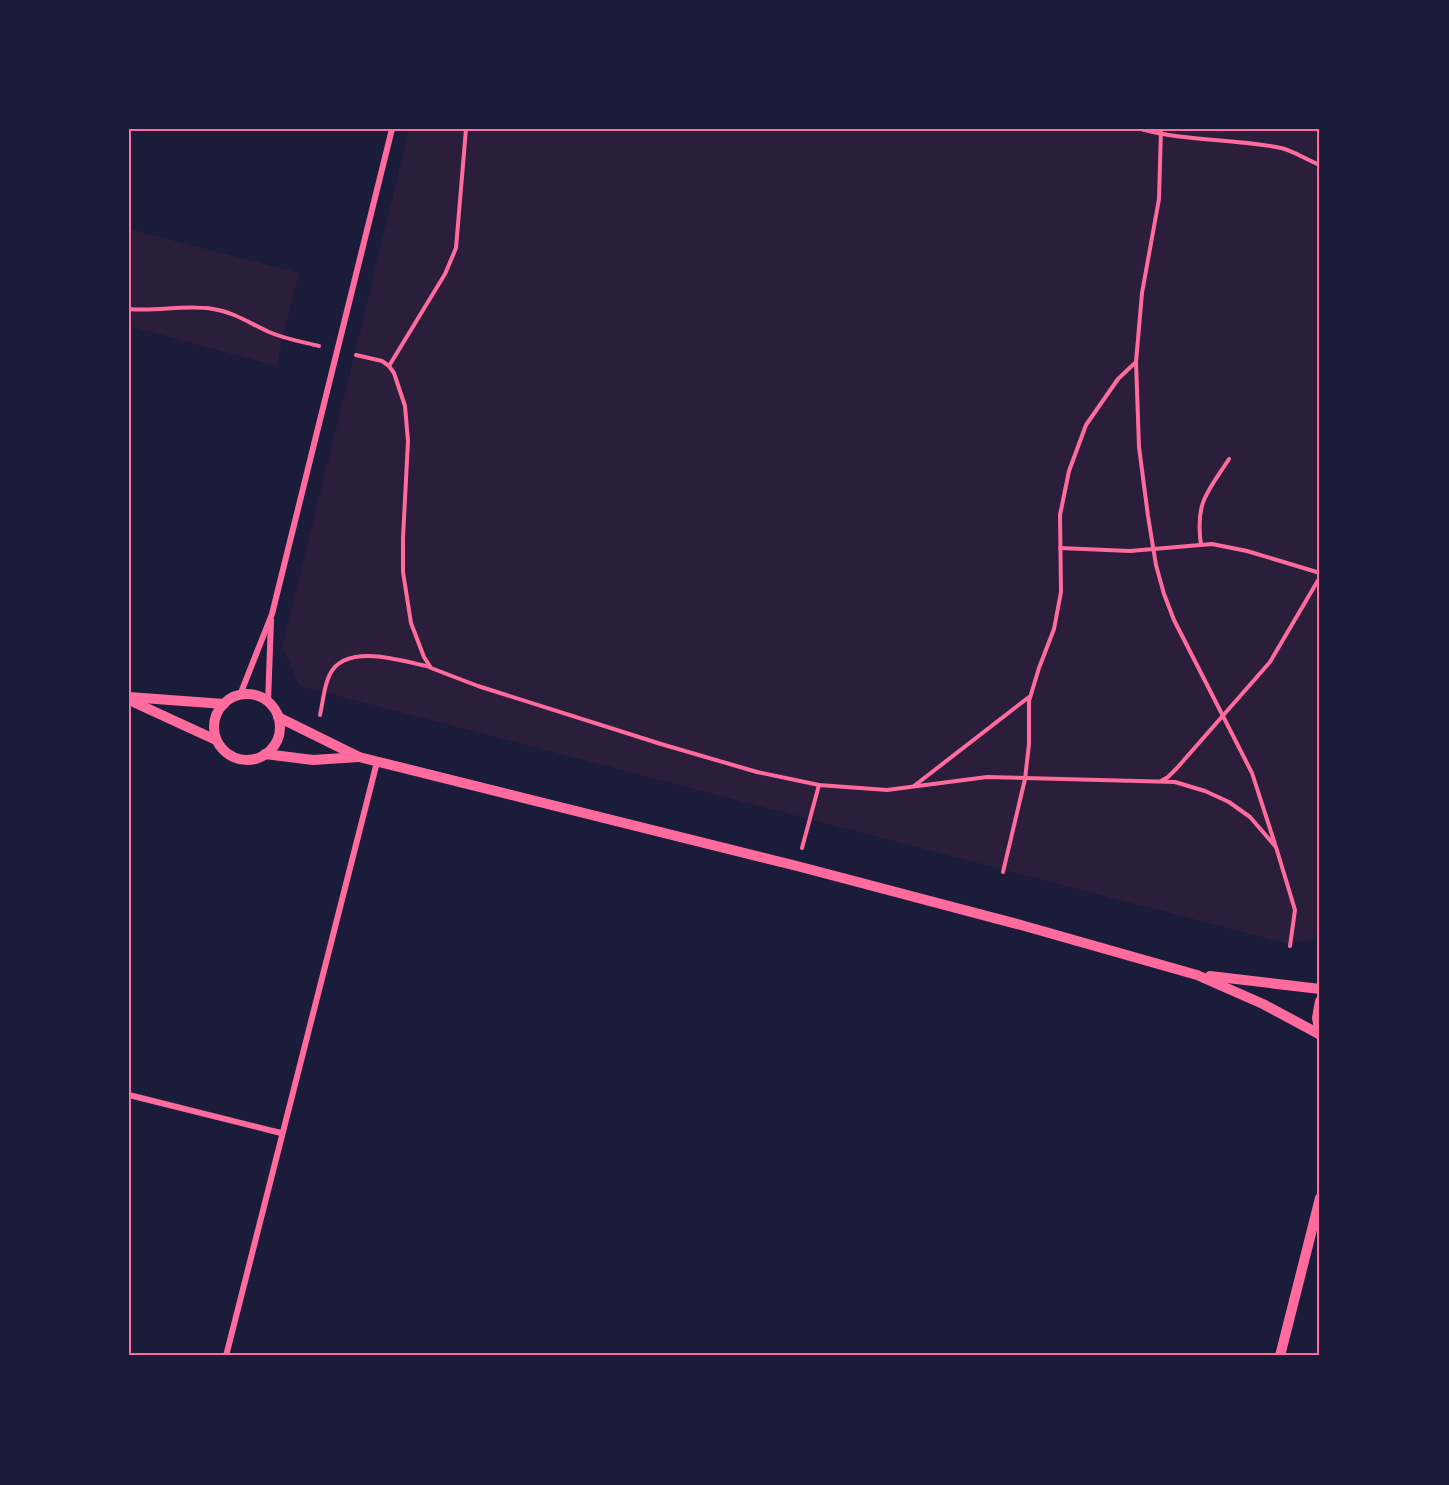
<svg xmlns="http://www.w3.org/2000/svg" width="1449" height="1485" font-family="'Alegreya Sans',sans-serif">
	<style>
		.green { fill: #2a1e3b }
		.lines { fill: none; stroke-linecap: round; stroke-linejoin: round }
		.path { stroke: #ff6b9d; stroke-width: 4 }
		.minor { stroke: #ff6b9d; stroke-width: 6 }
		.tertiary { stroke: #ff6b9d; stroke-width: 10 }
		.neatline { fill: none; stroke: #ff6b9d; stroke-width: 2 }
	</style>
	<rect width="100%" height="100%" fill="#1b1b3a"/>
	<g class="green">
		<path d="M409 129H1320V931L1315 938 1288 944 300 686 282 646 361 328Z"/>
		<path d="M129 229 299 273 276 366 129 326Z"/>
	</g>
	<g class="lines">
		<g class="path">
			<path d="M1141 129C1187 142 1235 138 1281 148 1294 151 1307 160 1320 165"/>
			<path d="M1161 129 1159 199 1142 293 1136 362 1139 447 1148 516 1156 565 1164 594 1174 620 1252 773 1275 844"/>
			<path d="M129 309C157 312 185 304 213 309 234 312 251 324 269 332 285 339 303 342 319 346"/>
			<path d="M356 355 382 361 389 366 394 373 405 406 408 441 403 538V572L411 623 424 657 431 668 478 686 661 744 757 772 819 785 887 790 987 777 1175 782 1205 791 1229 802 1250 817 1276 847 1295 910 1290 946"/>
			<path d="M389 366 445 274 456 248 466 129"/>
			<path d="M1201 545C1195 502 1207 493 1229 459"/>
			<path d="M1060 548 1130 551 1212 544 1247 551 1320 573"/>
			<path d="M320 715C323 702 324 685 330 674 346 642 403 661 430 667"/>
			<path d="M1161 781 1168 777 1177 768 1270 662 1320 577"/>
			<path d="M914 786 1029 697"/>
			<path d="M802 848 819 785"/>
			<path d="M1003 872 1025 779 1029 744V701L1039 668 1054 629 1061 592 1060 515 1069 471 1086 425 1118 379 1136 362"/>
		</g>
		<g class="minor">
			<path d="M240 695 272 614 392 129"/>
			<path d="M268 703 271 620"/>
			<path d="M129 1095 281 1133"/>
			<path d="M226 1356 377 762"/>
		</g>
		<g class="tertiary">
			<circle cx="247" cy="727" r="33"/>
			<path d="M129 697 224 704"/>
			<path d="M129 700 216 740"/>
			<path d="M278 717 359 757 797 866 1021 925 1197 975 1263 1004 1319 1034"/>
			<path d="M265 754 313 760 359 757"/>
			<path d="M1210 976 1320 989"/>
			<path d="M1320 1001 1317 1018 1320 1035"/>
			<path d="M1280 1356 1320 1198"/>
		</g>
	</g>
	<rect width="1449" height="1485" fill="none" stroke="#1b1b3a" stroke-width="261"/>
	<rect x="130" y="130" width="1188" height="1224" class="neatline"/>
</svg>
